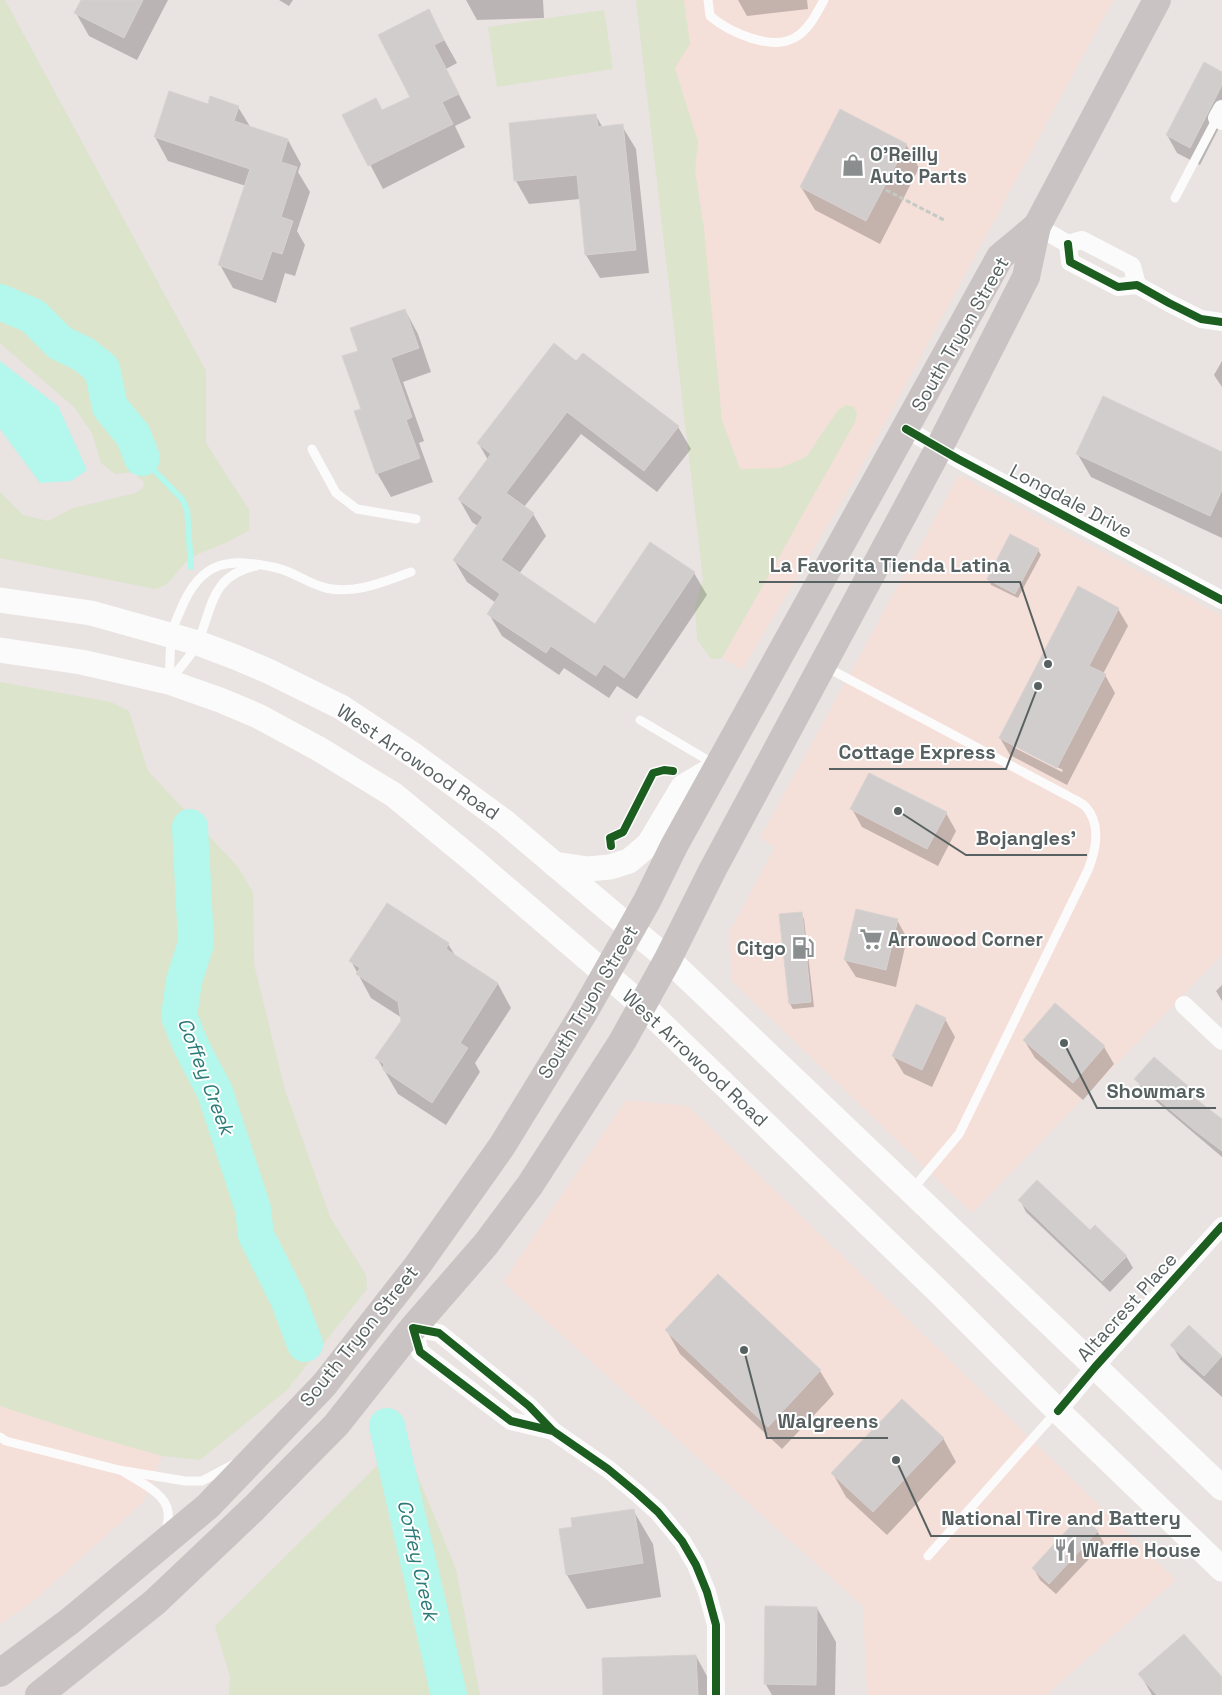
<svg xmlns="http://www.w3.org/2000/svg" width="1222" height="1695" font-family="'Space Grotesk',sans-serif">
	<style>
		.commercial { fill: #f5dfd9 }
		.green { fill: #dce4cc }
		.water { fill: #b3f7ed }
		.shadow { fill: #0003; fill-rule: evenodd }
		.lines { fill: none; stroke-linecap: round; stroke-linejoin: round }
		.stream { stroke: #b3f7ed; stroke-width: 6 }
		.river { stroke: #b3f7ed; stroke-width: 36 }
		.building { fill: #d0cdcc; stroke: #d8d2d1 }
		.path { stroke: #c3c9c3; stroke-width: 3; stroke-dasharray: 5 2.5; stroke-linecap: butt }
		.service { stroke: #fcfbfb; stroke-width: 9 }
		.minor { stroke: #fcfbfb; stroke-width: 18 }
		.secondary { stroke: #fcfbfb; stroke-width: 25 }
		.primary { stroke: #c9c4c3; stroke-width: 28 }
		.cycleway-casing { stroke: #fff; stroke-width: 11 }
		.cycleway { stroke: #1b5e20; stroke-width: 8 }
		.labels { text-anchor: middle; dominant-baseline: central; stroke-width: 4; stroke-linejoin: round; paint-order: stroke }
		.poi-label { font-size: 19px; font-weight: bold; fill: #586161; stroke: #fff; text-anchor: start }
		.street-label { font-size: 19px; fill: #586161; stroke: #fff }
		.water-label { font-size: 20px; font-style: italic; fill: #2b7c78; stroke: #fff }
		.leader { fill: none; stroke: #586161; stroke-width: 2 }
		.callout-dot { fill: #586161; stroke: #fff; stroke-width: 2 }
		.callout-label { font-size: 20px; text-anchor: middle; font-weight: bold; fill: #586161; stroke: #fff; stroke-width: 4; stroke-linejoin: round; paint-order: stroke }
	</style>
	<rect width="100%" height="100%" fill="#e9e3e2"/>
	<g class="commercial">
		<path d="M645 0H1113L852 484 742 670 722 658Z"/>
		<path d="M959 475 1222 616V955L972 1213 732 981 729 933 775 847 760 838Z"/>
		<path d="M626 1100 688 1106 1176 1580 1046 1695H867L863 1606 503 1282Z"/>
		<path d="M0 1406 89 1435 162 1456 143 1502 32 1602 0 1624Z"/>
	</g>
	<g class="green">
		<path d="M0 0H5L206 371V443L249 510V530L228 542 198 554 185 563 166 585 155 589 0 558V492L23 515 48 521 73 508 136 493 143 488 144 482 133 472 115 474 101 463 92 433 75 408 0 343Z"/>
		<path d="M636 0H684L690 44 675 68 698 142 695 170 704 229 722 420 740 469 780 468 806 457 838 410 846 405 854 407 857 413 855 422 722 658 711 659 697 639 695 607 703 579Z"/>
		<path d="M604 10 613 69 497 87 488 27Z"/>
		<path d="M0 682 111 702 129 711 148 771 238 867 253 892 254 964 285 1090 330 1217 366 1275 367 1289 287 1390 200 1460 162 1456 89 1435 0 1406Z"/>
		<path d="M403 1440 456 1569 480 1695H229L230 1677 215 1626Z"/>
	</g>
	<path class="water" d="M0 361 58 406 87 470 71 481 40 483 0 429Z"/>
	<g class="shadow">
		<path d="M82 0H168L137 60 89 36 76 13Z"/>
		<path d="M279 0H293L289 6Z"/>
		<path d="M466 0H554H543L544 18 477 20Z"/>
		<path d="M738 0H807L808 9 747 16Z"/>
		<path d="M428 11 457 63 446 69 471 118 455 126 465 147 383 189 344 115 382 112 412 97Z"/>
		<path d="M1222 74V122L1200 165 1177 153 1167 135Z"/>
		<path d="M209 105 238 107 251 128 288 140 301 164 298 172 310 192 297 231 305 245 295 276 285 273 276 303 233 288 220 265 246 186 168 161 155 137Z"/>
		<path d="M596 116 603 128 622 126 636 149 649 273 600 278 586 255 580 199 529 204 516 181Z"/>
		<path d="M906 144 919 168 880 244 815 210 801 187Z"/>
		<path d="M405 310 418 334 431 372 403 382 424 441 419 443 433 482 391 497 377 473 362 410Z"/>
		<path d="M1222 361V387L1214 375Z"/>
		<path d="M577 363 678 427 691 449 657 492 581 434 524 507 533 514 546 536 519 574 595 626 694 573 707 595 637 699 617 686 609 698 564 668 559 675 502 636 489 614 496 603 467 582 454 560 478 526 472 522 459 499 488 460 479 444Z"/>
		<path d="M1077 453H1222V538L1091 477Z"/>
		<path d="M1038 550 1041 555 1018 598 991 585 988 579Z"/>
		<path d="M1118 609 1128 626 1103 674 1105 675 1115 693 1067 785 1010 755 1000 738ZM1013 744 1063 770 1062 772 1013 747Z"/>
		<path d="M852 809 946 813 956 831 938 866 862 827Z"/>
		<path d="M388 904 448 944 456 957 498 984 511 1008 475 1063 480 1072 446 1125 398 1094 377 1058 402 1021V1018L371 998 351 961Z"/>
		<path d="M801 913 804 919 814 1007 793 1009 790 1004 781 915Z"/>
		<path d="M897 920 907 938 896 987 856 977 845 960Z"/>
		<path d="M1222 985V1001L1216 991Z"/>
		<path d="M945 1019 955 1037 932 1087 904 1074 893 1056Z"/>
		<path d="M1024 1040 1104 1047 1114 1064 1083 1100 1035 1058Z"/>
		<path d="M1136 1079 1187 1087 1194 1098 1222 1121V1157L1143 1090Z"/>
		<path d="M1020 1200 1090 1232 1126 1256 1133 1268 1110 1292 1026 1212Z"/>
		<path d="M718 1276 820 1371 834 1394 782 1449 680 1354 667 1331Z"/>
		<path d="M1189 1327 1222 1357V1397L1180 1359 1172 1345Z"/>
		<path d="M943 1438 956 1462 887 1535 846 1497 833 1474Z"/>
		<path d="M633 1510 653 1544 661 1597 587 1609 567 1575Z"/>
		<path d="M1097 1531 1104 1543 1056 1594 1040 1580 1034 1569Z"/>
		<path d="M817 1608 836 1642 835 1695H772L765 1683Z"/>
		<path d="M696 1656 715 1691 716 1695H604Z"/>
		<path d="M1140 1674 1222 1679V1695H1152Z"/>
	</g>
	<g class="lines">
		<path class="stream" d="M142 458 182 499 187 509 191 567"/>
		<g class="river">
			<path d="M0 302 33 316 60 343 83 354 102 369 110 407 133 435 142 458"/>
			<path d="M190 827 196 943 184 981 179 1016 191 1046 215 1092 253 1209 256 1235 288 1299 305 1344"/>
			<path d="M387 1426 449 1695"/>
		</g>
	</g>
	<g class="building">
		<path d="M81 0H143L124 38 74 13Z"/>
		<path d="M429 9 444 40 434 45 459 94 442 102 453 124 368 166 342 115 376 98 382 110 410 97 378 35Z"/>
		<path d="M1204 62 1222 72V85L1190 148 1166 135Z"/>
		<path d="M169 91 208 104 210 96 239 106 234 121 288 139 281 162 297 167 281 217 293 221 282 254 272 251 262 280 218 265 250 169 154 137Z"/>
		<path d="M840 109 907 144 866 221 800 187Z"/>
		<path d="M596 114 598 127 623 124 636 250 585 255 577 175 514 181 509 123Z"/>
		<path d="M405 309 419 348 391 358 412 417 406 420 420 458 376 474 354 411 361 409 342 356 358 351 350 328Z"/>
		<path d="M554 343 576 361 583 353 679 426 644 471 567 412 506 493 534 513 501 560 595 624 650 542 695 572 624 678 604 664 596 676 551 646 546 653 487 614 500 594 453 560 483 517 458 499 491 454 477 443Z"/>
		<path d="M1103 396 1222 452V490L1210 516 1076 454Z"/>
		<path d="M1010 534 1039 549 1015 594 987 579Z"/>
		<path d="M1078 586 1119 608 1089 666 1106 674 1057 768 999 738Z"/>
		<path d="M869 773 947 812 927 849 850 809Z"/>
		<path d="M387 903 449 943 446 949 498 983 460 1043 468 1048 432 1103 383 1070 384 1064 375 1058 401 1021 398 1002 356 974 360 968 349 961Z"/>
		<path d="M856 909 898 919 886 970 844 960Z"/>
		<path d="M802 912 811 1002 789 1004 779 914Z"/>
		<path d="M1055 1003 1105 1046 1073 1083 1023 1040Z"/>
		<path d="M916 1004 946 1018 922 1070 892 1056Z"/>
		<path d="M1154 1057 1188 1086 1184 1090 1222 1119V1151L1193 1129 1134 1079Z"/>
		<path d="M1037 1180 1090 1230 1095 1225 1127 1256 1102 1281 1018 1200Z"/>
		<path d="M718 1274 821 1370 768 1427 665 1330Z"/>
		<path d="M1189 1325 1222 1356 1204 1376 1170 1345Z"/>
		<path d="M902 1399 944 1438 873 1512 831 1473Z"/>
		<path d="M634 1509 643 1563 566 1575 559 1529 572 1527 571 1518Z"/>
		<path d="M1081 1515 1098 1531 1049 1584 1032 1568Z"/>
		<path d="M765 1606 817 1607 816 1685 764 1684Z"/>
		<path d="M1184 1634 1222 1677V1695H1157L1138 1674Z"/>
		<path d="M696 1655 698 1695H603L602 1658Z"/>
	</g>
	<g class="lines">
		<path class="path" d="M886 190 944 220"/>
		<g class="service">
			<path d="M708 0 710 16C729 32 772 52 796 37 809 29 817 13 824 0"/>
			<path d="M1175 198 1217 118"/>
			<path d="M312 449 336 493 357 509 416 519"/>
			<path d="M824 666 1068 796C1073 799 1080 802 1085 806 1102 824 1096 850 1088 870L959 1134 911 1191"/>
			<path d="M169 680C170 666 170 651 171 638 172 628 177 618 181 609 201 560 229 557 277 568 294 572 309 584 326 588 355 595 385 581 411 572"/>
			<path d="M170 680C179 669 193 654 198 642 213 607 210 576 256 566"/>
			<path d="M640 720 716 765"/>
			<path d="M0 1437 6 1441 119 1470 185 1481H202L234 1464"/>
			<path d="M124 1472C138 1481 167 1494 168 1512 169 1518 167 1526 166 1532"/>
			<path d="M928 1556 1056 1412"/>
		</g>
		<g class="minor">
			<path d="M1222 109 1217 118 1222 121"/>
			<path d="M1037 226 1068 244 1082 240 1132 266 1137 285"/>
			<path d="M1068 244 1070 262 1118 287 1137 285 1169 303 1201 319 1222 322"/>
			<path d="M906 429 958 459 1222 600"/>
			<path d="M1184 1005 1222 1041"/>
			<path d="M1058 1411 1095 1367 1222 1226"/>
			<path d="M553 1431 511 1421 420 1352 413 1328 439 1333 529 1406 553 1431 608 1469 637 1493 658 1512 682 1541 696 1565 707 1592 716 1625V1695"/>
		</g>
		<g class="secondary">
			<path d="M0 600 91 613 198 643 235 657 268 671 341 707 415 756 505 822 610 911 668 959 1222 1488"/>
			<path d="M0 650 81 662 169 682 220 700 258 716 319 749 394 795 474 861 643 1006 940 1293 1058 1411 1222 1569"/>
			<path d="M554 864 588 869 610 867 629 861 649 844 683 787 718 766"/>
		</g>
		<g class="primary">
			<path d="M0 1673 70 1621 208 1506 324 1385 417 1266 502 1146 583 1014 647 901 674 846 1000 257 1037 226"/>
			<path d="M39 1695 155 1602 254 1508 336 1425 413 1328 486 1244 530 1185 622 1042 668 959 713 869 939 448 1026 277 1037 226 1157 0"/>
		</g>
		<defs>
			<g id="cycleway">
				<path d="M1068 244 1070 262 1118 287 1137 285 1169 303 1201 319 1222 322"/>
				<path d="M906 429 958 459 1222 600"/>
				<path d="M611 846 610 838 623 832 653 773 664 770 673 771"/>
				<path d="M1058 1411 1095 1367 1222 1226"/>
				<path d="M553 1431 511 1421 420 1352 413 1328 439 1333 529 1406 553 1431 608 1469 637 1493 658 1512 682 1541 696 1565 707 1592 716 1625V1695"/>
			</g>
		</defs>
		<use href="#cycleway" class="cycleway-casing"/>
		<use href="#cycleway" class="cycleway"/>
	</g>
	<defs>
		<symbol id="shop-bare" viewBox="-9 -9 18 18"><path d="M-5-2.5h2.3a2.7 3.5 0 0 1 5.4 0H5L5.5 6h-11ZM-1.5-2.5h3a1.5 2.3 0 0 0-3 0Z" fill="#8b8e8e" stroke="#fff" stroke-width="2.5" paint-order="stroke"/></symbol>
		<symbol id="supermarket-bare" viewBox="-9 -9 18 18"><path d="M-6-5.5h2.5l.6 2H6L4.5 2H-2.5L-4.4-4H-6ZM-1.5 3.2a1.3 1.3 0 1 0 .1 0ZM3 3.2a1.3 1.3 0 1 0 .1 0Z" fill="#8b8e8e" stroke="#fff" stroke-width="2.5" paint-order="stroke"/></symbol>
		<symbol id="fuel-bare" viewBox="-9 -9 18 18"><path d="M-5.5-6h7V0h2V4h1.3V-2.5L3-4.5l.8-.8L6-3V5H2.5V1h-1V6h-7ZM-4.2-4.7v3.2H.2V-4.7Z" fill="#8b8e8e" stroke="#fff" stroke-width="2.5" paint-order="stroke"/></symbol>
		<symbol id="restaurant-bare" viewBox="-9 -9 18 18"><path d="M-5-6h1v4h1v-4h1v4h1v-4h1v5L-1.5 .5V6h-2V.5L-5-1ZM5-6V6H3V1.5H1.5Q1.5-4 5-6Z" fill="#8b8e8e" stroke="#fff" stroke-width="2.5" paint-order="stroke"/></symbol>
	</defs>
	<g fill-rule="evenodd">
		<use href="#shop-bare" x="837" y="149" width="32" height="32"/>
		<use href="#supermarket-bare" x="855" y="923" width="32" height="32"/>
		<use href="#fuel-bare" x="787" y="932" width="32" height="32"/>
		<use href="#restaurant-bare" x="1049" y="1534" width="32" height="32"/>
	</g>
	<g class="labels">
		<g class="poi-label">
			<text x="870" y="154">O'Reilly<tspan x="870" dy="22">Auto Parts</tspan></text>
			<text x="888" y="939">Arrowood Corner</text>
			<text x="786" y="948" text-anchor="end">Citgo</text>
			<text x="1082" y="1550">Waffle House</text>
		</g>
		<g class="street-label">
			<text transform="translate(960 334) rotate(-60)">South Tryon Street</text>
			<text transform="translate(1071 501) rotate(28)">Longdale Drive</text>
			<text transform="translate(418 762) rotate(34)">West Arrowood Road</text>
			<text transform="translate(588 1002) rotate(-59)">South Tryon Street</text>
			<text transform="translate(695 1058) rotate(43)">West Arrowood Road</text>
			<text transform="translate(1127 1307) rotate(-48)">Altacrest Place</text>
			<text transform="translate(359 1336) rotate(-51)">South Tryon Street</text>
		</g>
		<g class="water-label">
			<text transform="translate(206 1076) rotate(69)">Coffey Creek</text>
			<text transform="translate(418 1560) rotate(77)">Coffey Creek</text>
		</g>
	</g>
	<path class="leader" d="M1048 664L1020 582H759M1038 686L1006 769H829M898 811L966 855H1087M1064 1043L1097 1108H1216M744 1350L767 1438H888M896 1460L931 1536H1191"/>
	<g class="callout-dot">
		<circle cx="1048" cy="664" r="5"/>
		<circle cx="1038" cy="686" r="5"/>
		<circle cx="898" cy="811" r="5"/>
		<circle cx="1064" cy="1043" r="5"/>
		<circle cx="744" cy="1350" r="5"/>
		<circle cx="896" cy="1460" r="5"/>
	</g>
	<g class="callout-label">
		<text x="890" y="572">La Favorita Tienda Latina</text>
		<text x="917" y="759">Cottage Express</text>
		<text x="1026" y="845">Bojangles'</text>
		<text x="1156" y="1098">Showmars</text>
		<text x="828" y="1428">Walgreens</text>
		<text x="1061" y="1525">National Tire and Battery</text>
	</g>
</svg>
